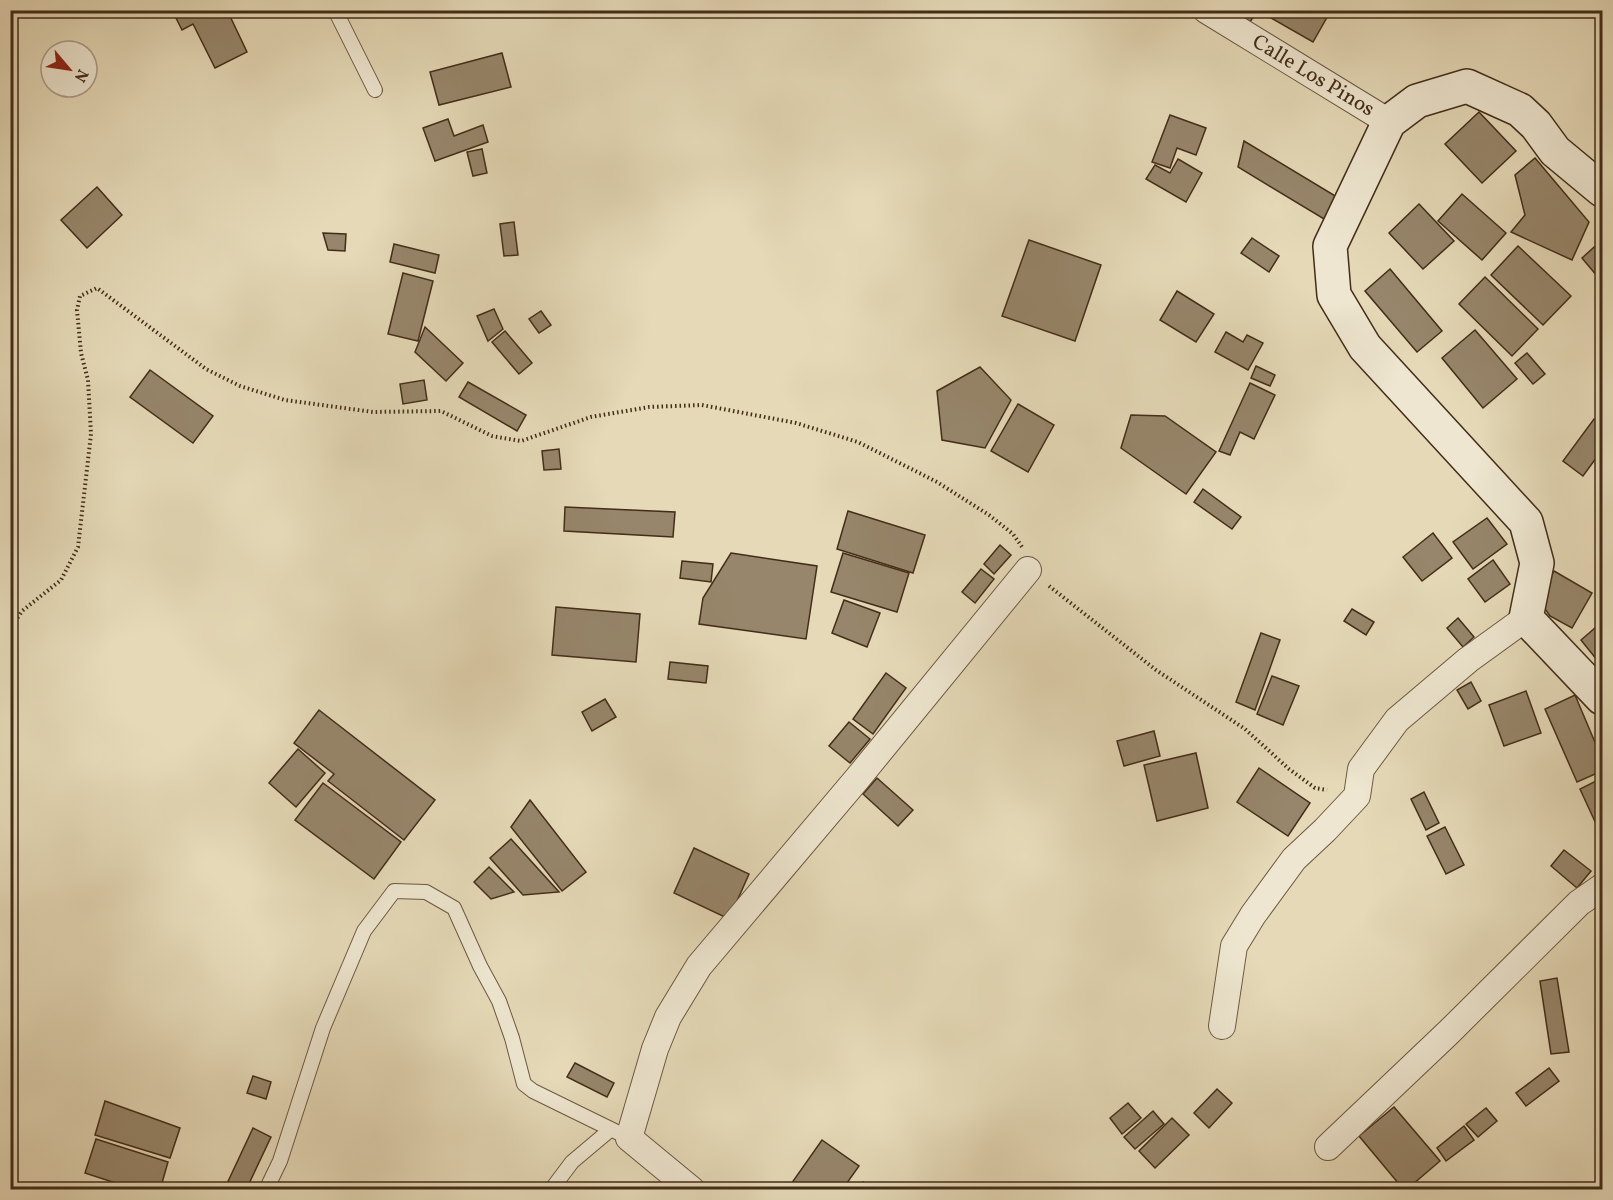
<svg xmlns="http://www.w3.org/2000/svg" width="1613" height="1200" font-family="Vollkorn,serif">
	<style>
		.building { fill: #97866b; stroke: #432d19; stroke-width: 1.5 }
		.lines { fill: none; stroke-linecap: round; stroke-linejoin: round }
		.lane-casing { stroke: #6c5840; stroke-width: 16 }
		.street-casing { stroke: #6c5840; stroke-width: 28 }
		.secondary-casing { stroke: #432d19; stroke-width: 36 }
		.path { stroke: #432d19; stroke-width: 4; stroke-dasharray: 1.5 3; stroke-linecap: butt }
		.lane { stroke: #eee6d0; stroke-width: 14 }
		.street { stroke: #eee6d0; stroke-width: 26 }
		.secondary { stroke: #eee6d0; stroke-width: 33 }
		.labels { text-anchor: middle; dominant-baseline: central; stroke-width: 6; stroke-linejoin: round; paint-order: stroke }
		.street-label { font-size: 21px; fill: #432d19; stroke: #eee6d0 }
	</style>
	<rect width="100%" height="100%" fill="#e5d9b7"/>
	<filter id="stains"><feTurbulence type="fractalNoise" baseFrequency=".00333" numOctaves="4"/><feColorMatrix values="0 0 0 0 .2 0 0 0 0 .09 0 0 0 0 .02 0 0 0 .5 -.17"/></filter>
	<radialGradient id="worn" r=".72"><stop offset=".6" stop-color="#630" stop-opacity="0"/><stop offset="1" stop-color="#630" stop-opacity=".3"/></radialGradient>
	<g class="building">
		<path d="M172 10H227L247 52 215 68 193 24 182 30Z"/>
		<path d="M1234 10H1258L1250 22Z"/>
		<path d="M1275 10H1326L1330 12 1313 42 1271 18Z"/>
		<path d="M502 53 511 87 439 105 430 72Z"/>
		<path d="M1479 112 1516 151 1482 183 1445 144Z"/>
		<path d="M1170 115 1206 128 1196 155 1177 148 1170 168 1152 162Z"/>
		<path d="M448 119 454 136 483 125 488 142 435 161 423 128Z"/>
		<path d="M1244 141 1337 197 1324 219 1238 167Z"/>
		<path d="M482 149 487 173 473 176 467 152Z"/>
		<path d="M1535 158 1589 222 1572 260 1511 232 1525 215 1515 175Z"/>
		<path d="M1178 159 1202 173 1186 202 1146 179 1155 165 1170 173Z"/>
		<path d="M97 187 122 215 87 248 61 220Z"/>
		<path d="M1462 194 1506 233 1482 260 1438 221Z"/>
		<path d="M1419 204 1454 241 1423 269 1389 233Z"/>
		<path d="M514 222 518 255 504 256 500 224Z"/>
		<path d="M323 233 346 234 345 251 328 250Z"/>
		<path d="M1252 238 1279 256 1269 272 1241 253Z"/>
		<path d="M1029 240 1101 265 1075 341 1002 316Z"/>
		<path d="M1602 240V282L1582 258Z"/>
		<path d="M394 244 439 255 435 273 390 262Z"/>
		<path d="M1518 246 1571 296 1543 325 1491 275Z"/>
		<path d="M1390 269 1442 331 1417 352 1365 291Z"/>
		<path d="M403 273 433 281 418 341 388 334Z"/>
		<path d="M1485 277 1538 329 1512 356 1459 304Z"/>
		<path d="M1177 291 1214 314 1196 342 1160 320Z"/>
		<path d="M494 309 503 329 488 341 477 316Z"/>
		<path d="M541 311 551 325 539 333 529 319Z"/>
		<path d="M425 327 463 363 446 381 415 352Z"/>
		<path d="M1475 330 1517 379 1483 408 1442 358Z"/>
		<path d="M505 331 532 363 519 374 492 342Z"/>
		<path d="M1226 332 1243 342 1247 335 1263 343 1248 370 1215 352Z"/>
		<path d="M1527 353 1545 374 1533 384 1515 363Z"/>
		<path d="M1256 366 1275 375 1270 386 1251 378Z"/>
		<path d="M980 367 1011 400 985 448 942 440 937 391Z"/>
		<path d="M150 370 213 416 193 443 130 397Z"/>
		<path d="M424 380 427 400 403 404 400 384Z"/>
		<path d="M468 382 526 415 517 431 459 397Z"/>
		<path d="M1250 383 1275 395 1254 439 1240 432 1230 455 1219 451Z"/>
		<path d="M1018 404 1054 425 1028 472 991 451Z"/>
		<path d="M1131 415 1165 416 1216 452 1186 494 1121 448Z"/>
		<path d="M1594 419 1602 425V450L1583 476 1563 461Z"/>
		<path d="M559 449 561 469 544 470 542 451Z"/>
		<path d="M1203 489 1241 517 1232 529 1194 502Z"/>
		<path d="M565 507 675 512 673 537 564 531Z"/>
		<path d="M848 511 925 535 913 573 837 549Z"/>
		<path d="M1487 518 1507 544 1473 569 1453 542Z"/>
		<path d="M1433 533 1452 558 1422 581 1403 557Z"/>
		<path d="M1000 545 1011 555 994 574 984 564Z"/>
		<path d="M731 553 817 566 806 639 699 624 703 598Z"/>
		<path d="M843 553 909 573 897 612 831 592Z"/>
		<path d="M1493 560 1510 584 1485 602 1468 579Z"/>
		<path d="M682 561 713 564 711 582 680 578Z"/>
		<path d="M981 569 994 579 975 603 962 592Z"/>
		<path d="M1554 571 1592 593 1572 628 1550 616 1538 599Z"/>
		<path d="M844 600 880 613 867 647 832 633Z"/>
		<path d="M556 607 640 614 636 662 552 655Z"/>
		<path d="M1352 609 1374 622 1366 635 1344 621Z"/>
		<path d="M1458 618 1474 637 1463 647 1447 628Z"/>
		<path d="M1602 622V664L1601 665 1581 640Z"/>
		<path d="M1261 633 1280 640 1255 710 1236 702Z"/>
		<path d="M670 662 708 666 706 683 668 679Z"/>
		<path d="M886 673 906 688 873 734 853 719Z"/>
		<path d="M1272 676 1299 686 1283 725 1257 714Z"/>
		<path d="M1471 682 1481 701 1468 709 1457 690Z"/>
		<path d="M1526 691 1541 733 1504 746 1489 705Z"/>
		<path d="M1575 695 1602 759V771L1577 782 1545 709Z"/>
		<path d="M605 699 616 717 592 731 582 712Z"/>
		<path d="M319 710 435 800 404 840 328 781 334 774 294 743Z"/>
		<path d="M849 722 870 739 850 763 829 746Z"/>
		<path d="M1154 731 1160 756 1124 766 1117 741Z"/>
		<path d="M298 749 325 773 296 807 269 783Z"/>
		<path d="M1196 753 1208 808 1157 821 1144 765Z"/>
		<path d="M1259 768 1310 803 1288 836 1237 802Z"/>
		<path d="M877 778 913 810 898 826 863 794Z"/>
		<path d="M1602 778V823L1597 826 1580 789Z"/>
		<path d="M323 783 401 842 374 879 295 820Z"/>
		<path d="M1424 792 1439 823 1426 830 1411 799Z"/>
		<path d="M530 800 586 872 562 891 511 827Z"/>
		<path d="M1445 827 1464 865 1446 874 1427 836Z"/>
		<path d="M511 839 559 892 523 895 490 858Z"/>
		<path d="M694 848 749 874 729 919 674 893Z"/>
		<path d="M1564 850 1591 871 1577 888 1551 866Z"/>
		<path d="M489 867 514 892 491 899 474 882Z"/>
		<path d="M1602 966V1004L1596 967Z"/>
		<path d="M1557 978 1569 1052 1551 1054 1540 981Z"/>
		<path d="M575 1063 614 1083 607 1097 567 1077Z"/>
		<path d="M1549 1068 1559 1081 1526 1106 1516 1093Z"/>
		<path d="M253 1076 271 1082 266 1099 247 1093Z"/>
		<path d="M1217 1089 1232 1103 1209 1128 1194 1113Z"/>
		<path d="M105 1101 180 1128 170 1158 95 1135Z"/>
		<path d="M1128 1103 1141 1118 1122 1134 1110 1118Z"/>
		<path d="M1394 1107 1440 1161 1406 1190H1404L1359 1136Z"/>
		<path d="M1486 1108 1497 1121 1478 1137 1466 1124Z"/>
		<path d="M1153 1111 1164 1124 1135 1149 1124 1137Z"/>
		<path d="M1172 1118 1189 1135 1155 1168 1139 1151Z"/>
		<path d="M1464 1126 1474 1140 1446 1161 1437 1148Z"/>
		<path d="M253 1128 271 1137 246 1190H224Z"/>
		<path d="M96 1139 168 1162 160 1190H137L85 1173Z"/>
		<path d="M822 1140 859 1166 842 1190H798L791 1184Z"/>
		<path d="M863 1182 877 1190H859Z"/>
	</g>
	<g class="lines">
		<defs>
			<g id="lane">
				<path d="M335 10 375 90"/>
				<path d="M266 1190 280 1161 323 1028 364 931 394 891 426 892 454 908 480 966 499 1001 512 1038 524 1084 533 1091 629 1138"/>
				<path d="M551 1190 572 1162 610 1130"/>
			</g>
			<g id="street">
				<path d="M1206 10 1389 122"/>
				<path d="M1222 1026 1234 946 1253 915 1294 859 1325 830 1357 796 1361 769 1397 720 1468 660 1526 618"/>
				<path d="M1328 1147 1449 1032 1579 903 1602 887"/>
				<path d="M692 1190 629 1138 655 1049 668 1017 699 966 857 779 1028 570"/>
			</g>
			<path id="secondary" d="M1602 190 1555 151 1536 125 1520 110 1467 86 1417 101 1389 122 1330 246 1334 295 1365 347 1526 522 1537 563 1526 618 1602 698"/>
		</defs>
		<use href="#lane" class="lane-casing"/>
		<use href="#street" class="street-casing"/>
		<use href="#secondary" class="secondary-casing"/>
		<g class="path">
			<path d="M1049 586 1156 670 1245 729 1289 769 1315 788 1327 790"/>
			<path d="M10 629 22 611 61 580 78 547 91 434 88 380 81 353 77 310 80 296 97 288 206 369 240 386 285 400 373 412 441 411 492 436 521 441 591 417 649 407 702 405 796 423 858 442 937 482 989 515 1013 534 1022 547"/>
		</g>
		<use href="#lane" class="lane"/>
		<use href="#street" class="street"/>
		<use href="#secondary" class="secondary"/>
	</g>
	<g class="labels">
		<g class="street-label">
			<text transform="translate(1313 76) rotate(31)">Calle Los Pinos</text>
		</g>
	</g>
	<rect width="1613" height="1200" fill="none" stroke="#e5d9b7" stroke-width="36"/>
	<rect x="12" y="12" width="1589" height="1176" fill="none" stroke="#432d19" stroke-width="3"/>
	<rect x="18" y="18" width="1577" height="1164" fill="none" stroke="#432d19" stroke-width="1.5"/>
	<g transform="translate(69 69) rotate(119)"><circle r="28" fill="#eee6d0" stroke="#aa9c87" stroke-width="1.5"/>
	<path d="M0-4.5L10 22L0 15L-10 22Z" fill="#8f2418"/>
	<text y="-9" font-size="16" font-weight="bold" text-anchor="middle" fill="#432d19">N</text>
	</g>
	<rect width="100%" height="100%" filter="url(#stains)"/>
	<rect width="100%" height="100%" fill="url(#worn)"/>
</svg>
